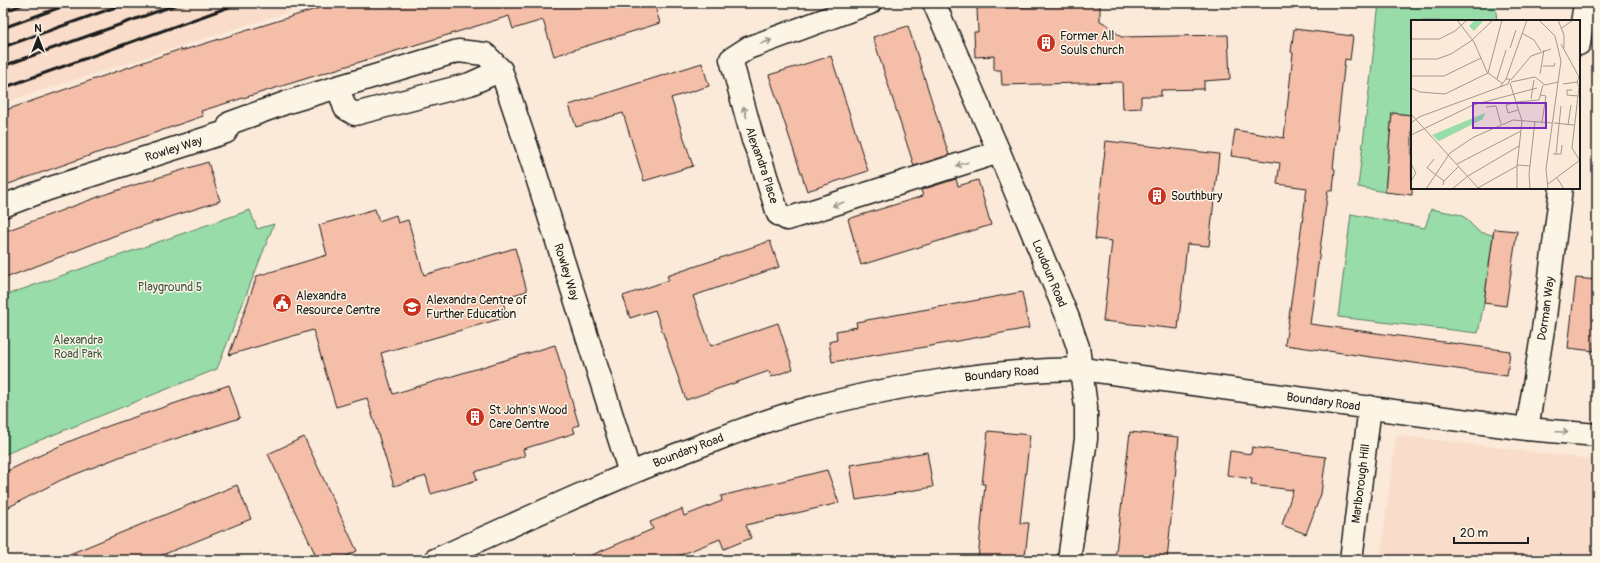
<svg xmlns="http://www.w3.org/2000/svg" width="1600" height="563" font-family="Pangolin,sans-serif">
	<style>
		.built { fill: #f9ddca }
		.green { fill: #98dca9; stroke: #5a7c62 }
		.building { fill: #f5bea8; stroke: #1c1c1c }
		.lines { fill: none; stroke-linecap: round; stroke-linejoin: round }
		.minor-casing { stroke: #1c1c1c; stroke-width: 25 }
		.minor { stroke: #fcf5e5; stroke-width: 22 }
		.rail { stroke: #1c1c1c; stroke-width: 3 }
		.oneway { stroke: #97938b }
		.labels { text-anchor: middle; dominant-baseline: central; stroke-width: 3; stroke-linejoin: round; paint-order: stroke }
		.poi-label { font-size: 12px; fill: #1c1c1c; stroke: #fcf5e5; text-anchor: start }
		.street-label { font-size: 12px; fill: #1c1c1c; stroke: #fcf5e5 }
		.park-label { font-size: 12px; fill: #415646; stroke: #fcf5e5 }
		.inset-road { fill: none; stroke: #a2988d; stroke-width: 1 }
		.view { fill: #7b2cbf; fill-opacity: 0.15; stroke: #7b2cbf; stroke-width: 2 }
		.inset-edge { fill: none; stroke: #1c1c1c; stroke-width: 2 }
	</style>
	<rect width="100%" height="100%" fill="#fbead9"/>
	<filter id="ink" filterUnits="userSpaceOnUse"><feTurbulence type="fractalNoise" baseFrequency=".025" numOctaves="2"/><feDisplacementMap in="SourceGraphic" scale="8" xChannelSelector="R" yChannelSelector="G"/><feConvolveMatrix kernelMatrix="1 2 1 2 8 2 1 2 1" color-interpolation-filters="sRGB"/></filter>
	<g filter="url(#ink)">
		<g class="built">
			<path d="M3 3H316L3 103Z"/>
			<path d="M1396 435 1597 460V560H1380Z"/>
		</g>
		<g class="green">
			<path d="M1379 3H1495L1497 21H1412V115L1392 113 1385 192 1358 187Z"/>
			<path d="M1431 209 1462 215 1479 232 1493 235 1484 303 1478 333 1338 317 1351 214 1425 228Z"/>
			<path d="M250 210 257 229 274 224 217 369 3 455V296Z"/>
		</g>
		<g class="building">
			<path d="M335 3H654L660 23 554 56 543 20 513 29 509 16 201 111 203 116 3 186V111L181 49V51Z"/>
			<path d="M1100 5V21L1108 25 1121 37 1228 35 1230 79 1204 81V89L1161 90V96H1141V108L1123 109 1122 82 1002 85 1001 70H994V56L975 57 974 32H978L977 8Z"/>
			<path d="M908 26 949 155 914 166 873 37Z"/>
			<path d="M1294 29 1353 36 1350 60 1345 59 1333 168 1335 169 1333 191 1328 190 1310 324 1510 351 1507 376 1285 345 1307 188 1277 184 1280 163 1231 156 1235 130 1284 138 1293 53 1291 52Z"/>
			<path d="M831 56 868 171 807 191 769 75Z"/>
			<path d="M702 63 709 86 671 98 693 166 644 181 623 113 576 127 569 105Z"/>
			<path d="M1392 113 1412 115V195L1385 192Z"/>
			<path d="M1106 141 1219 154 1209 246 1187 244 1178 329 1103 321 1112 241 1095 239Z"/>
			<path d="M208 162 220 201 124 232 3 279V232L109 193Z"/>
			<path d="M956 179 958 186 978 180 991 225 861 265 848 219 923 196 921 190Z"/>
			<path d="M375 209 379 221 396 215 398 223 408 220 424 275 515 248 527 291 502 298 507 317 381 353 393 394 555 345 579 425 573 427 575 433 523 449 525 456 475 472 477 480 431 494 426 476 394 486 367 398 336 407 313 330 229 355 257 276 327 255 319 225Z"/>
			<path d="M1494 229 1517 231 1506 306 1484 303Z"/>
			<path d="M770 241 779 267 693 296 711 346 778 323 793 369 771 377 769 371 686 400 655 310 630 318 623 296 669 280 667 276Z"/>
			<path d="M1576 278 1597 280V322L1594 351 1568 348Z"/>
			<path d="M1022 292 1029 328 925 347 832 362 829 342 837 340 836 331 857 327 856 322Z"/>
			<path d="M229 385 240 418 122 456 61 480 3 510V473L68 442 111 425Z"/>
			<path d="M988 431 1030 435 1020 523H1029L1025 556H1016L1015 560H978L985 484H982Z"/>
			<path d="M1130 432 1179 437 1167 560H1115Z"/>
			<path d="M304 437 357 551 338 560H318L268 454Z"/>
			<path d="M1252 447 1326 457 1321 494 1306 534 1282 525 1293 490 1251 485 1252 479 1227 475 1230 451 1251 454Z"/>
			<path d="M927 452 933 487 856 500 850 465Z"/>
			<path d="M827 470 839 503 746 525 751 538 724 549 720 539 668 560H580L653 529 650 522 682 509 684 516 722 501 721 496Z"/>
			<path d="M237 485 251 519 150 560H55Z"/>
		</g>
		<g class="lines">
			<defs>
				<g id="minor">
					<path id="s1" d="M870 3 748 48 731 59 753 140 761 160 778 214 787 219 999 152"/>
					<path id="s2" d="M934 3 999 152 1068 318 1078 347 1086 407V439L1069 560"/>
					<path d="M1579 44 1585 3"/>
					<path d="M338 87 345 108 355 114 470 84 501 70"/>
					<path id="s3" d="M3 206 48 189 226 132 230 123 288 102 458 51 485 54 501 70 533 165 630 473"/>
					<path id="s4" d="M1527 429 1545 317 1561 188"/>
					<path id="s5" d="M435 560C524 520 611 479 702 445 734 433 766 420 799 411 888 386 989 370 1082 369L1527 429 1597 435"/>
					<path id="s6" d="M1351 560 1370 407"/>
				</g>
			</defs>
			<use href="#minor" class="minor-casing"/>
			<use href="#minor" class="minor"/>
			<g class="rail">
				<path d="M3 12 26 3"/>
				<path d="M3 28 72 3"/>
				<path d="M3 47 127 3"/>
				<path d="M3 66 181 3"/>
				<path d="M3 88 240 3"/>
			</g>
		</g>
		<defs><path id="oneway-shaft" d="M-6 0H5M1.5-3L5.5 0L1.5 3" fill="none" stroke-width="1.6" stroke-linecap="round" stroke-linejoin="round"/></defs>
		<g class="oneway">
			<use href="#oneway-shaft" transform="translate(766 42) rotate(-20)"/>
			<use href="#oneway-shaft" transform="translate(745 112) rotate(-105)"/>
			<use href="#oneway-shaft" transform="translate(962 164) rotate(162)"/>
			<use href="#oneway-shaft" transform="translate(838 204) rotate(162)"/>
			<use href="#oneway-shaft" transform="translate(1562 432) rotate(5)"/>
		</g>
	</g>
	<defs>
		<symbol id="building-disc" viewBox="-11 -11 22 22"><circle r="9.5" fill="#c8321e" stroke="#fcf5e5"/><path d="M-4-6H4V6H1V3H-1V6H-4ZM-2.5-4.3h1.7v1.8h-1.7ZM.8-4.3h1.7v1.8H.8ZM-2.5-1h1.7V.8h-1.7ZM.8-1h1.7V.8H.8Z" fill="#fff"/></symbol>
		<symbol id="civic-disc" viewBox="-11 -11 22 22"><circle r="9.5" fill="#c8321e" stroke="#fcf5e5"/><path d="M-.6-6.5H3V-4.5H.6V-3L4-1V1h2V6H-6V1h2V-1L-.6-3ZM-1.2 2.5V6h2.4V2.5Z" fill="#fff"/></symbol>
		<symbol id="school-disc" viewBox="-11 -11 22 22"><circle r="9.5" fill="#c8321e" stroke="#fcf5e5"/><path d="M0-5L7-2L0 1L-7-2ZM-4 1L0 2.5L4 1V4Q0 6-4 4Z" fill="#fff"/></symbol>
	</defs>
	<g fill-rule="evenodd">
		<use href="#building-disc" x="1035" y="32" width="22" height="22"/>
		<use href="#building-disc" x="1146" y="185" width="22" height="22"/>
		<use href="#civic-disc" x="271" y="292" width="22" height="22"/>
		<use href="#school-disc" x="401" y="296" width="22" height="22"/>
		<use href="#building-disc" x="464" y="406" width="22" height="22"/>
	</g>
	<g class="labels">
		<g class="poi-label">
			<text x="1060" y="36">Former All<tspan x="1060" dy="14">Souls church</tspan></text>
			<text x="1171" y="196">Southbury</text>
			<text x="296" y="296">Alexandra<tspan x="296" dy="14">Resource Centre</tspan></text>
			<text x="426" y="300">Alexandra Centre of<tspan x="426" dy="14">Further Education</tspan></text>
			<text x="489" y="410">St John's Wood<tspan x="489" dy="14">Care Centre</tspan></text>
		</g>
		<g class="street-label">
			<text stroke="none"><textPath href="#s3" startOffset="180">Rowley Way</textPath></text>
			<text stroke="none"><textPath href="#s1" startOffset="261">Alexandra Place</textPath></text>
			<text stroke="none"><textPath href="#s3" startOffset="746">Rowley Way</textPath></text>
			<text stroke="none"><textPath href="#s2" startOffset="294">Loudoun Road</textPath></text>
			<text stroke="none"><textPath href="#s4" startOffset="122">Dorman Way</textPath></text>
			<text stroke="none"><textPath href="#s5" startOffset="600">Boundary Road</textPath></text>
			<text stroke="none"><textPath href="#s5" startOffset="924">Boundary Road</textPath></text>
			<text stroke="none"><textPath href="#s5" startOffset="276">Boundary Road</textPath></text>
			<text stroke="none"><textPath href="#s6" startOffset="77">Marlborough Hill</textPath></text>
		</g>
		<g class="park-label">
			<text x="170" y="287">Playground 5</text>
			<text x="78" y="340">Alexandra<tspan x="78" dy="14">Road Park</tspan></text>
		</g>
	</g>
	<g transform="translate(1411 20)">
		<rect width="169" height="169" fill="#fbead9"/>
		<path d="M64 0H73L63 11 58 6ZM74 93 72 99 28 121 21 115Z" fill="#98dca9"/>
		<path class="inset-road" d="M0 0H25M46 0 63 22 76 52 92 64M128 0 144 16 150 41 135 149 137 169M147 0 153 15V28M151 8 162 0M111 13 123 20 130 31M0 19H28L44 11 56 0M150 24 168 57 166 62 152 64M99 28 105 10M0 39H26L40 34 60 21 82 0M132 46H143L144 43M77 53 91 0M129 54 133 30M0 56H33L70 38M86 59 95 30M95 59 116 0M100 60 120 36 140 29M100 62 124 57 134 65 147 62M166 62 168 67 161 128 169 141M99 63 111 101 106 146V169M0 68 9 72 34 74 77 53M161 70H156V75L167 76M130 75 135 76 131 102M120 79 123 60M75 87 85 86 90 104M107 90 97 93 95 85 105 82 128 80 132 65M0 94 68 169M0 103 8 97 97 64 99 59H95L89 67M143 103 163 105M157 105 160 85M0 115 62 85 126 68M142 134H150L151 125M145 134 150 86M23 139 16 148 33 161 32 165M0 144 5 153 0 161M46 144 110 111M106 145 119 146M146 158 153 169M33 161 48 146M137 164 169 140M15 169 39 133 63 117 102 100 141 103M41 169 57 156 108 126M65 169 106 146M119 169 118 154 124 101"/>
		<path class="view" d="M62 83H135V108H62Z"/>
		<rect width="169" height="169" class="inset-edge"/>
	</g>
	<rect width="1600" height="563" fill="none" stroke="#fcf5e5" stroke-width="16"/>
	<rect x="8" y="8" width="1584" height="547" fill="none" stroke="#1c1c1c" stroke-width="1.5" filter="url(#ink)"/>
	<g transform="translate(38 38)" stroke="#fcf5e5" stroke-width="3" paint-order="stroke">
	<path d="M0-3L7 15L0 10L-7 15Z" fill="#1c1c1c"/>
	<text y="-6" font-size="11" font-weight="bold" text-anchor="middle" fill="#1c1c1c">N</text>
	</g>
	<path d="M1454 537v6h74v-6" fill="none" stroke="#1c1c1c" stroke-width="2"/>
	<text x="1460" y="537" font-size="12" fill="#1c1c1c" stroke="#fcf5e5" stroke-width="3" paint-order="stroke">20 m</text>
</svg>
